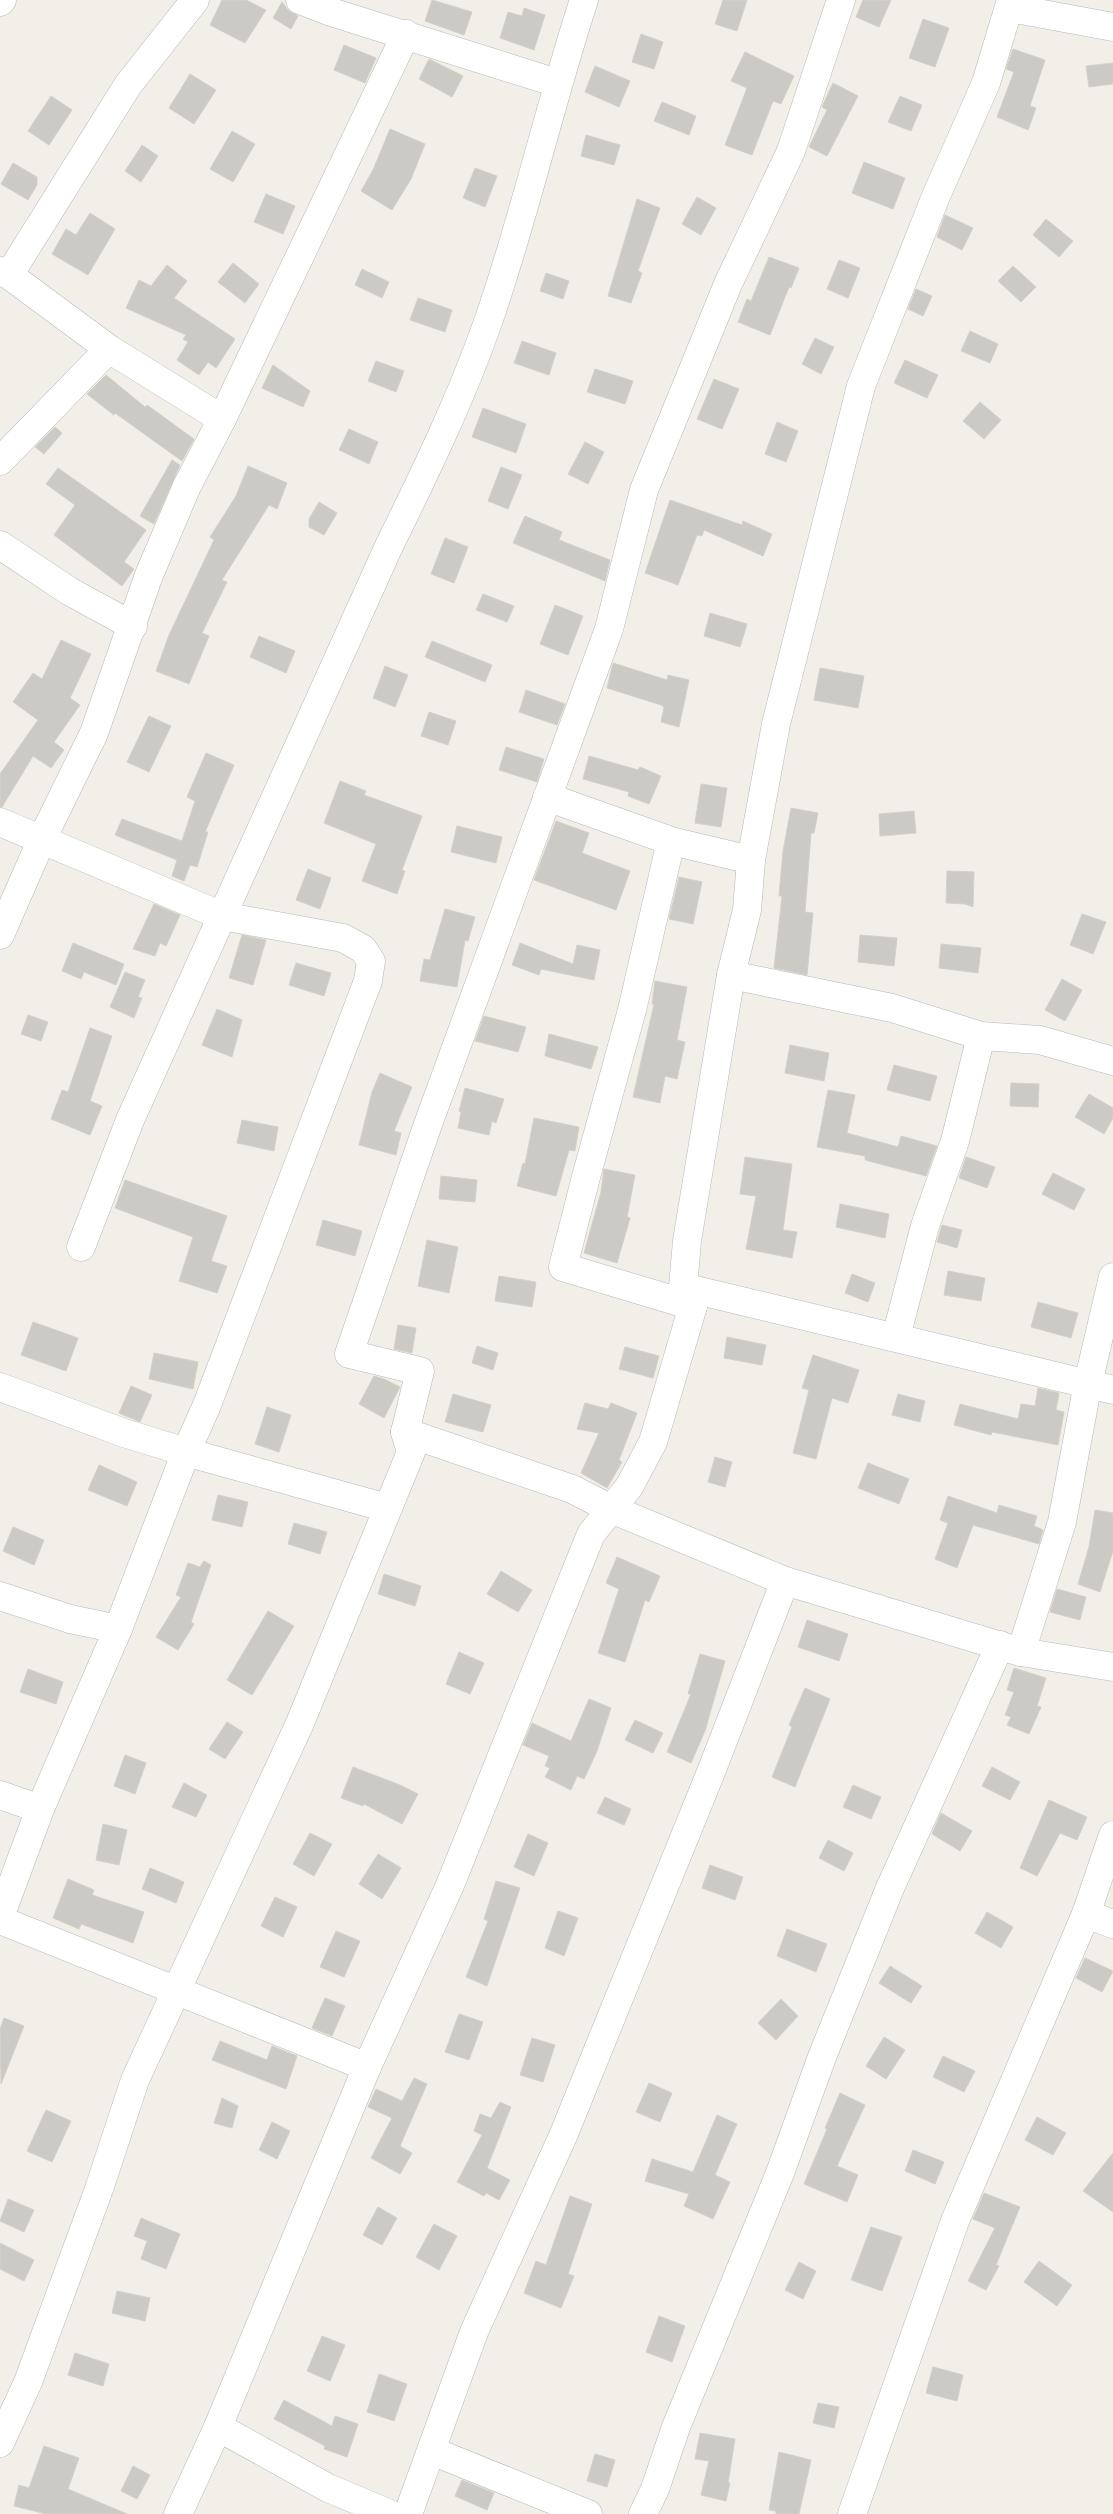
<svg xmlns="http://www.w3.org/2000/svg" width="1113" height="2514" font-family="'Alegreya Sans',sans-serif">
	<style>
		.building { fill: #cccac5; stroke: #d6d1c6 }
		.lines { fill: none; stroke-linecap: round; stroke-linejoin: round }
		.minor-casing { stroke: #b5b8bc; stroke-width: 29 }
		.minor { stroke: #fff; stroke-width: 28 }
	</style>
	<rect width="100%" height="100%" fill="#f1efe8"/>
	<g class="building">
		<path d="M222 0H246L266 10 245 43 210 25Z"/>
		<path d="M432 0 472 12 464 35 425 21Z"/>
		<path d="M723 0H747L737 31 715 24Z"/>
		<path d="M863 0H891L879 27 856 17Z"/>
		<path d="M282 2 288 10 298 16 291 29 273 18Z"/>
		<path d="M524 8 545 15 534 50 500 38 508 12 522 16Z"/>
		<path d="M923 19 949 28 935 67 909 58Z"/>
		<path d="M641 34 663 42 654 69 632 62Z"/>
		<path d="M344 45 376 58 365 83 334 70Z"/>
		<path d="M1013 49 1045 60 1030 106 1036 108 1028 130 997 117 1014 72 1006 69Z"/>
		<path d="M745 52 794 76 781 104 773 101 752 155 725 145 747 88 731 81Z"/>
		<path d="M429 59 463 76 452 97 419 79Z"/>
		<path d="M1113 63V84L1089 87 1086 66Z"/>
		<path d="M595 66 630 81 619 107 585 92Z"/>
		<path d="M190 74 216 90 194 124 169 108Z"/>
		<path d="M833 83 858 96 827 156 809 147 827 110 822 107Z"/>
		<path d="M51 96 72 110 49 145 28 131Z"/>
		<path d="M900 96 922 105 911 131 888 122Z"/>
		<path d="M662 102 696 116 689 135 654 121Z"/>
		<path d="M390 129 425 144 411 179 392 210 361 191 373 170Z"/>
		<path d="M232 131 255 144 233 182 210 169Z"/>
		<path d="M586 135 620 145 614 165 581 156Z"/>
		<path d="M142 145 158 156 141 182 125 171Z"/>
		<path d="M864 162 905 178 893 209 852 193Z"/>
		<path d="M13 163 37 177V185L28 200 1 184Z"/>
		<path d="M475 168 497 176 485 207 463 198Z"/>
		<path d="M266 194 295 206 283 234 254 222Z"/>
		<path d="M697 197 716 208 701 235 682 224Z"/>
		<path d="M637 199 660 208 638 271 642 273 631 303 608 296Z"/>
		<path d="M90 213 115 229 88 275 52 254 66 229 76 235Z"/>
		<path d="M945 215 973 228 962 250 937 237Z"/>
		<path d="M1046 219 1073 241 1059 257 1033 235Z"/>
		<path d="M769 257 799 268 791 288 789 287 770 335 738 322 747 299 751 301Z"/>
		<path d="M839 260 860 268 848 298 827 289Z"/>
		<path d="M233 263 259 284 245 303 218 282Z"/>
		<path d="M167 265 187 281 174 298 235 339 216 368 208 362 199 375 177 360 188 342 183 339 186 335 126 308 139 280 151 286Z"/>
		<path d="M1013 266 1036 287 1021 302 998 281Z"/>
		<path d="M362 269 389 282 382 298 355 285Z"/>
		<path d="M546 273 569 281 563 299 540 291Z"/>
		<path d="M916 289 932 296 923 316 908 309Z"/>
		<path d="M418 298 452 310 445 332 410 320Z"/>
		<path d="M970 331 998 344 990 363 961 351Z"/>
		<path d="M815 338 834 347 821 374 802 364Z"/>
		<path d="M522 341 556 353 549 375 514 363Z"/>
		<path d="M905 360 938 375 927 398 894 383Z"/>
		<path d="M376 361 404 371 396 392 368 381Z"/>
		<path d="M273 365 310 391 303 407 262 388Z"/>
		<path d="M595 369 633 381 625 404 587 392Z"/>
		<path d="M106 375 145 407 147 405 194 439 182 461 115 413 114 415 87 394Z"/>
		<path d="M714 379 739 389 722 429 697 419Z"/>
		<path d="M980 402 1001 420 984 439 963 421Z"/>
		<path d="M483 408 526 424 516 453 472 437Z"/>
		<path d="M777 422 798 431 786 462 765 454Z"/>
		<path d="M55 427 62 433 44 454 35 447Z"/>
		<path d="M349 429 378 442 369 464 339 450Z"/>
		<path d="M585 442 604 452 588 484 568 474Z"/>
		<path d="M172 460 180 465 154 524 140 516Z"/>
		<path d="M248 466 287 483 277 509 269 505 222 580 227 582 202 633 209 636 189 684 156 671 169 635 214 540 210 537 236 496Z"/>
		<path d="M501 467 522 475 508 509 488 501Z"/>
		<path d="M58 468 146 530 124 562 134 569 122 586 54 535 75 505 46 484Z"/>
		<path d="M670 500 742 525 743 521 772 534 763 556 704 530 702 536 697 535 678 585 645 573Z"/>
		<path d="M319 502 337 513 324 535 309 527V519Z"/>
		<path d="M525 516 562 532 559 540 610 560 605 581 513 543Z"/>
		<path d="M445 538 468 547 454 583 431 574Z"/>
		<path d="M483 594 514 606 507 622 476 610Z"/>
		<path d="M555 605 583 616 568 655 540 644Z"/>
		<path d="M710 613 747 624 740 647 704 636Z"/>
		<path d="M259 636 295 651 286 673 250 657Z"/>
		<path d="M61 640 91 654 70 698 80 705 54 742 64 750 51 768 33 756 2 807H0V774L38 720 13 702 33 673 42 679Z"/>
		<path d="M432 641 492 665 485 682 425 657Z"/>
		<path d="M613 663 667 680 668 675 689 680 679 727 661 722 664 707 661 705 607 688Z"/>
		<path d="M385 666 408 675 395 707 373 698Z"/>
		<path d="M820 668 864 676 858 708 814 700Z"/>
		<path d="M526 690 565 704 557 725 519 712Z"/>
		<path d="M429 712 456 721 448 745 421 736Z"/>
		<path d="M149 716 171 726 149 772 127 762Z"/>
		<path d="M506 747 544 759 537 782 499 770Z"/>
		<path d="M206 753 234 765 205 832H208L197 867 190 865 184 881 172 876 177 860 115 835 122 819 182 841 195 801 187 797Z"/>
		<path d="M589 756 638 770 640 767 661 776 649 804 628 796 629 792 583 779Z"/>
		<path d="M340 781 366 791 364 795 422 816 402 870 405 871 397 894 362 881 376 844 324 823Z"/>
		<path d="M701 784 727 788 721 827 695 823Z"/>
		<path d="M791 808 818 813 814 833H811L805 912 813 913 807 975 774 968 782 896H779L783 851Z"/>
		<path d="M914 811 916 833 880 836 879 814Z"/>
		<path d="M556 821 589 833 582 853 630 871 616 910 534 880Z"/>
		<path d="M457 826 502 837 496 863 451 852Z"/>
		<path d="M308 869 331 878 320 909 296 900Z"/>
		<path d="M947 871 974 872 973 907 965 904 946 903Z"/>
		<path d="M679 877 702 882 693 924 669 919Z"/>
		<path d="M154 904 180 915 166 946 160 943 155 956 133 949Z"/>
		<path d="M445 909 475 917 468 941 465 940 457 987 420 981 424 959 430 960Z"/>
		<path d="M1082 914 1106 922 1093 954 1070 945Z"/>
		<path d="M242 935 266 940 253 985 229 978Z"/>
		<path d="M860 935 897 938 894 966 858 962Z"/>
		<path d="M73 943 124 964 116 985 84 972 81 979 62 971Z"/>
		<path d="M520 943 573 964 577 945 600 950 594 980 541 969 539 975 512 965Z"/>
		<path d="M941 944 981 948 978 973 939 968Z"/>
		<path d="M296 963 331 973 324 996 289 985Z"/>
		<path d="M125 972 145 980 138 997 142 998 134 1018 110 1007Z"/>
		<path d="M1062 979 1082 990 1065 1021 1045 1010Z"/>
		<path d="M655 981 687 987 677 1040 685 1042 677 1079 665 1076 660 1103 633 1097 654 1004H652Z"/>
		<path d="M217 1009 242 1020 232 1057 202 1045Z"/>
		<path d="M28 1015 48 1022 41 1041 21 1034Z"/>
		<path d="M484 1016 526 1027 518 1052 475 1041Z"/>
		<path d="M90 1028 112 1036 90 1101 102 1106 90 1135 51 1119 62 1090 68 1092Z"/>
		<path d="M549 1034 598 1047 591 1069 545 1056Z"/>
		<path d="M790 1045 829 1053 824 1081 785 1073Z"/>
		<path d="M894 1065 937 1076 930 1101 887 1090Z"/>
		<path d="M380 1073 412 1087 394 1131 401 1133 396 1155 359 1145 372 1092Z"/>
		<path d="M1011 1083 1039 1084 1038 1107 1010 1106Z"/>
		<path d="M465 1088 504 1099 496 1123 492 1121 489 1135 458 1128 461 1112 459 1111Z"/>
		<path d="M828 1090 855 1095 847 1133 898 1147 901 1136 937 1146 926 1176 865 1160V1156L817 1147Z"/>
		<path d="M1089 1094 1113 1108V1118L1104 1134 1075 1117Z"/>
		<path d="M534 1118 579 1127 575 1151 569 1150 556 1196 517 1186 523 1163 525 1164Z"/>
		<path d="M242 1120 278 1127 274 1151 237 1143Z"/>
		<path d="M745 1157 792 1164 783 1230 797 1232 792 1258 746 1249 756 1196 740 1194Z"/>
		<path d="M966 1157 995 1167 987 1188 959 1178Z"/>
		<path d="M604 1169 635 1175 627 1217 630 1218 617 1263 584 1253 601 1192Z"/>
		<path d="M1053 1173 1085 1189 1074 1210 1042 1194Z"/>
		<path d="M441 1176 477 1180 475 1202 439 1199Z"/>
		<path d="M125 1180 227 1216 211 1261 227 1266 217 1293 179 1281 193 1237 115 1208Z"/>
		<path d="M840 1204 889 1214 885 1238 836 1227Z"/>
		<path d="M323 1220 362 1231 355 1256 316 1245Z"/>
		<path d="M942 1225 962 1230 957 1248 937 1242Z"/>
		<path d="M427 1240 458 1247 449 1293 418 1286Z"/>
		<path d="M948 1271 985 1278 981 1301 944 1295Z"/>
		<path d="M852 1274 875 1283 868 1302 845 1293Z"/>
		<path d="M499 1276 536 1282 532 1307 495 1301Z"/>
		<path d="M1038 1302 1078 1313 1071 1338 1031 1327Z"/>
		<path d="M33 1322 78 1338 66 1371 21 1355Z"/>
		<path d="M398 1325 416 1328 412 1353 394 1349Z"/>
		<path d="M727 1337 766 1345 762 1365 724 1358Z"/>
		<path d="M477 1346 498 1353 493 1370 472 1363Z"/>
		<path d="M625 1347 659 1356 653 1378 619 1369Z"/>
		<path d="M154 1353 198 1362 193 1389 149 1379Z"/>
		<path d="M813 1355 859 1370 848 1403 832 1398 816 1459 793 1453 809 1390 802 1388Z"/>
		<path d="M374 1376 384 1379 400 1387 384 1418 359 1404Z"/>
		<path d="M131 1386 152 1395 140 1422 119 1413Z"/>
		<path d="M1038 1388 1059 1393 1056 1410 1064 1412 1058 1445 992 1432 991 1435 954 1425 960 1404 1018 1419 1021 1404 1035 1406Z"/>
		<path d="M453 1394 491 1405 483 1432 445 1422Z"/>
		<path d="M898 1394 925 1401 920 1422 892 1415Z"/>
		<path d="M585 1403 608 1409 611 1403 637 1413 619 1460 622 1462 607 1488 581 1473 599 1433 577 1429Z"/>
		<path d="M267 1407 291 1415 279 1452 255 1444Z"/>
		<path d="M715 1457 732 1462 725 1487 708 1482Z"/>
		<path d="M868 1463 909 1479 899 1504 858 1488Z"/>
		<path d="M99 1465 137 1482 127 1506 88 1490Z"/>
		<path d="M218 1495 248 1502 242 1527 212 1520Z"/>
		<path d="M948 1496 997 1513 999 1505 1037 1516 1034 1526 1043 1530 1039 1544 973 1525 957 1568 935 1559 948 1523 940 1520Z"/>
		<path d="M1095 1510 1113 1513V1551L1100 1592 1078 1584 1089 1547Z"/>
		<path d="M294 1523 327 1532 320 1554 288 1544Z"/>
		<path d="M13 1527 44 1540 34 1565 3 1551Z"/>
		<path d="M617 1557 660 1576 649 1602 645 1600 625 1662 598 1653 619 1589 606 1583Z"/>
		<path d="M204 1561 211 1565 191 1622 194 1624 178 1650 156 1637 181 1597 176 1595 188 1563 200 1567Z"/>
		<path d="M501 1571 532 1590 518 1612 487 1594Z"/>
		<path d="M384 1574 421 1586 415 1606 378 1594Z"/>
		<path d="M1057 1589 1086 1597 1080 1620 1050 1612Z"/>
		<path d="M268 1611 294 1626 252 1695 227 1680Z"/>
		<path d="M807 1620 848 1634 839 1661 798 1647Z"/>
		<path d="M459 1652 484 1663 470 1694 446 1684Z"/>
		<path d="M700 1654 725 1661 705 1731 691 1763 667 1752 691 1694H688Z"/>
		<path d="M1014 1668 1046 1678 1037 1706 1041 1707 1029 1734 1007 1725 1011 1717 1005 1715 1014 1692 1007 1690Z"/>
		<path d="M28 1669 63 1682 56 1704 20 1692Z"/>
		<path d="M805 1688 830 1699 795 1787 772 1777 792 1727 789 1725Z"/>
		<path d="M589 1699 611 1708 597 1751 584 1779 577 1776 571 1790 545 1777 550 1768 545 1766 549 1756 523 1745 532 1723 571 1741Z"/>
		<path d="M635 1720 663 1733 653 1753 625 1740Z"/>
		<path d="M227 1722 243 1732 225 1759 209 1749Z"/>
		<path d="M125 1755 146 1763 135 1794 114 1786Z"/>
		<path d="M353 1767 400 1785 418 1794 402 1824 364 1804 363 1806 341 1798Z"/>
		<path d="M992 1767 1020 1782 1010 1800 982 1786Z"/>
		<path d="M184 1783 207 1795 196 1817 172 1807Z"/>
		<path d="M853 1785 881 1797 871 1819 843 1807Z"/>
		<path d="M605 1797 631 1809 624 1825 597 1813Z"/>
		<path d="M1049 1800 1087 1817 1077 1840 1060 1833 1037 1876 1020 1868Z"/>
		<path d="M941 1813 972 1831 960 1851 932 1834Z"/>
		<path d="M103 1824 127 1830 119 1865 96 1860Z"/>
		<path d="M310 1833 332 1844 314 1876 293 1864Z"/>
		<path d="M528 1834 548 1843 534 1876 514 1867Z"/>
		<path d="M828 1840 853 1853 844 1871 819 1858Z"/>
		<path d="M378 1854 401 1868 382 1899 359 1884Z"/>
		<path d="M710 1865 743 1877 735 1900 702 1888Z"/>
		<path d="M150 1868 184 1882 176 1903 142 1889Z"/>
		<path d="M68 1879 94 1890 92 1895 144 1912 133 1943 81 1924 79 1929 53 1918Z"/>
		<path d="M496 1881 520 1888 487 1986 466 1977 488 1921 484 1919Z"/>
		<path d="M275 1897 297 1907 283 1937 261 1926Z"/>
		<path d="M558 1911 578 1918 564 1956 545 1948Z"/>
		<path d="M987 1912 1013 1927 1001 1948 975 1933Z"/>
		<path d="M787 1929 827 1944 816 1972 777 1956Z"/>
		<path d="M336 1931 360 1941 344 1977 320 1967Z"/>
		<path d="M1085 1958 1113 1971 1102 1992 1076 1978Z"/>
		<path d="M890 1966 922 1986 911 2003 879 1983Z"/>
		<path d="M325 1998 345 2006 332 2036 312 2028Z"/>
		<path d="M781 1999 798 2016 776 2040 758 2023Z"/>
		<path d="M459 2014 483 2022 469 2060 445 2052Z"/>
		<path d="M4 2018 24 2026 1 2084 0 2029Z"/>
		<path d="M884 2037 905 2050 886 2079 866 2066Z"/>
		<path d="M532 2038 555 2045 543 2082 520 2075Z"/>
		<path d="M220 2041 267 2060 272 2046 297 2056 286 2089 212 2060Z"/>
		<path d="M943 2056 975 2071 964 2092 933 2077Z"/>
		<path d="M414 2078 427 2084 400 2146 412 2153 400 2174 371 2158 392 2118 368 2107 376 2089 402 2101Z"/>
		<path d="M649 2083 672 2093 660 2122 636 2112Z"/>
		<path d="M840 2093 865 2105 837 2166 858 2175 847 2202 804 2184 827 2129 825 2128Z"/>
		<path d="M222 2098 238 2106 232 2128 214 2123Z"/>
		<path d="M500 2102 511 2107 487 2168 510 2180 499 2200 486 2193 484 2196 457 2182 482 2135 474 2131 480 2114 491 2118Z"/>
		<path d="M46 2110 71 2121 52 2162 27 2151Z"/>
		<path d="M717 2115 737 2124 715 2175 730 2182 713 2219 684 2206 689 2194 645 2181 652 2159 693 2172Z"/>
		<path d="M1037 2117 1066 2133 1053 2155 1025 2140Z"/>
		<path d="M272 2122 290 2131 277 2159 259 2150Z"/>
		<path d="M913 2150 944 2162 935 2184 905 2171Z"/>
		<path d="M1113 2153V2212L1083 2191Z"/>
		<path d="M984 2193 1020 2207 996 2265 999 2266 986 2290 968 2281 995 2228 973 2219Z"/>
		<path d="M570 2196 592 2204 568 2274 574 2276 561 2308 524 2293 536 2261 546 2265Z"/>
		<path d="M8 2199 34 2210 24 2232 0 2221Z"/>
		<path d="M378 2207 397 2218 382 2245 363 2235Z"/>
		<path d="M141 2218 180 2234 166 2269 141 2259 147 2241 134 2236Z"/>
		<path d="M434 2224 457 2236 439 2270 416 2257Z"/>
		<path d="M871 2227 902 2237 882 2291 851 2280Z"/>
		<path d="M0 2243 34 2260 24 2281 0 2269Z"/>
		<path d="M1039 2261 1072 2285 1057 2306 1024 2282Z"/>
		<path d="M799 2262 816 2271 803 2299 785 2290Z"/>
		<path d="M117 2291 150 2298 145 2321 112 2313Z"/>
		<path d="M659 2316 685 2326 672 2362 646 2352Z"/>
		<path d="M322 2336 345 2345 330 2381 307 2371Z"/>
		<path d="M75 2353 109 2364 103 2386 68 2375Z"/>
		<path d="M933 2367 963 2375 957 2401 926 2393Z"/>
		<path d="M379 2374 407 2384 394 2421 367 2412Z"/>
		<path d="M284 2400 332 2426 335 2416 358 2424 347 2457 324 2449 325 2446 274 2419Z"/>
		<path d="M818 2403 839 2407 834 2428 813 2423Z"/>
		<path d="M700 2433 735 2439 728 2483H730L726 2501 701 2495 709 2461 695 2459Z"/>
		<path d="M44 2446 79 2458 68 2489 127 2514H46L14 2506 19 2485 29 2488Z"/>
		<path d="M779 2452 811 2460 799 2514H776V2511L769 2510Z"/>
		<path d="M595 2454 615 2460 607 2487 587 2481Z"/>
		<path d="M133 2466 150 2475 137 2499 121 2491Z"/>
		<path d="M462 2480 494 2493 487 2510 455 2496Z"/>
	</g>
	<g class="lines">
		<defs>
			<g id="minor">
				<path d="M300 0 331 12 557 83"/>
				<path d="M0 2 2 0"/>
				<path d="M1010 8 1113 27"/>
				<path d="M0 271 9 275 109 349 222 419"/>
				<path d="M9 275 128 85 195 0"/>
				<path d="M0 461 109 349"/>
				<path d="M0 545 69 591 133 626"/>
				<path d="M547 797 671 841 751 860"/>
				<path d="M0 822 222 916 343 938 363 949 371 961 368 981 207 1405 186 1452 118 1629 40 1809 0 1917"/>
				<path d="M671 841 632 1010 586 1177 563 1267 693 1306"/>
				<path d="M0 935 42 839 94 733 149 575 187 486 222 419 406 34"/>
				<path d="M731 975 892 1008 981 1036 1040 1040 1113 1061"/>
				<path d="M81 1247 130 1120 389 546C425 473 461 399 488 322 525 216 549 107 584 0"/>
				<path d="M683 1287 1113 1390"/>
				<path d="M896 1337 925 1226 955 1141 981 1036"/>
				<path d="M0 1387 124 1433 186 1452 387 1508"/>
				<path d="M405 1432 572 1489 611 1509 785 1581 1021 1652 1113 1667"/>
				<path d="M0 1596 70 1619 118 1629"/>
				<path d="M1021 1652 1062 1522 1088 1383 1113 1277"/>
				<path d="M0 1795 40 1809"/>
				<path d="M1086 1914 1113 1924"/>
				<path d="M0 1920 367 2067"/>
				<path d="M218 2427 328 2488 390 2514"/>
				<path d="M0 2443 28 2382 99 2189 135 2080 300 1723 411 1452 405 1432 420 1371 349 1354 427 1127 609 629 644 490 728 284 791 151 841 0"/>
				<path d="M432 2451 588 2514"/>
				<path d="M178 2514 218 2427 367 2067 450 1885 591 1534 629 1487 653 1442 693 1306 683 1287 687 1241 731 975 747 910 751 860 776 724 861 386 936 196 986 83 1011 0"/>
				<path d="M408 2514 474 2332 563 2136 711 1772 785 1581"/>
				<path d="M643 2514 655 2489 676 2427 780 2173 822 2057 890 1888 1000 1645"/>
				<path d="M852 2514 955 2221 1086 1914 1113 1835"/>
			</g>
		</defs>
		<use href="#minor" class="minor-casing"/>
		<use href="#minor" class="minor"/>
	</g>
</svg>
